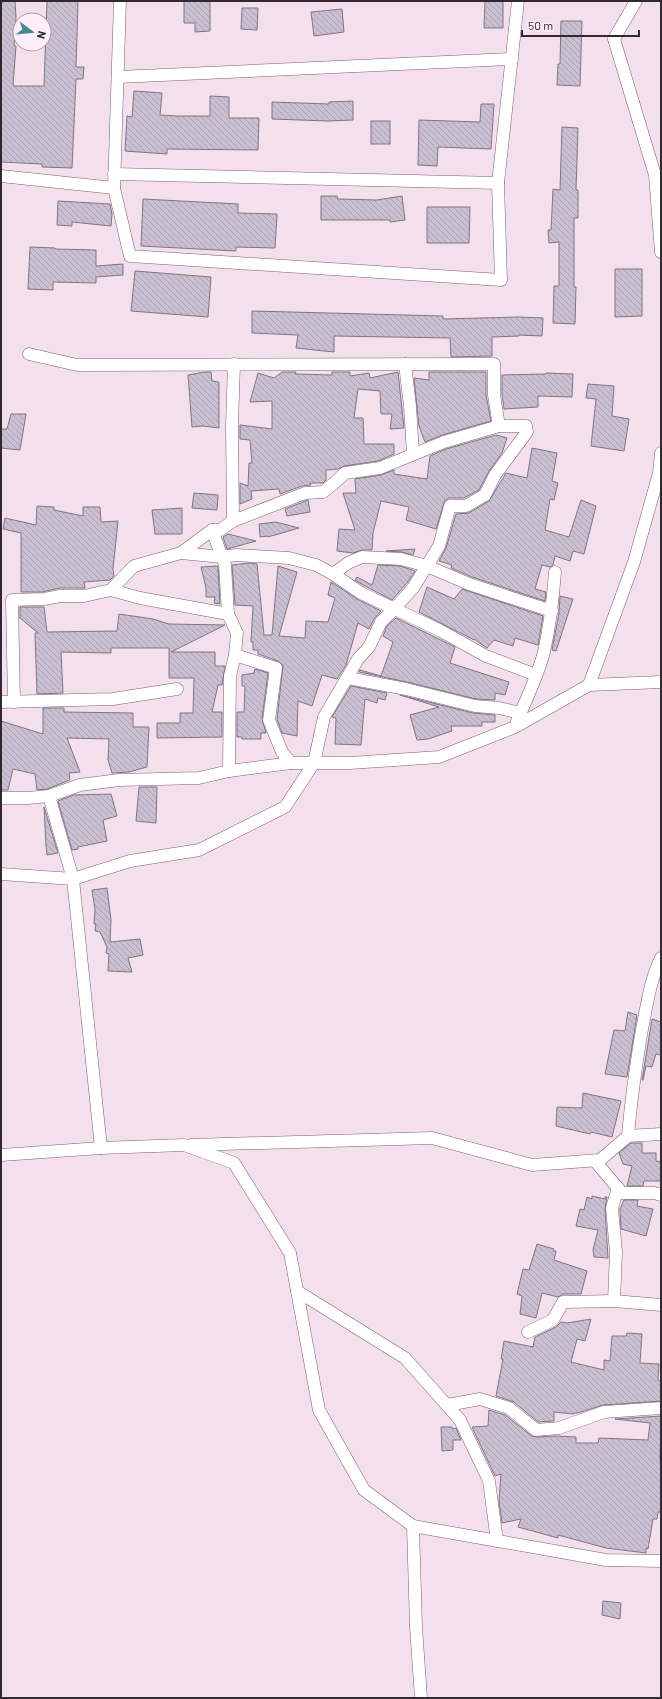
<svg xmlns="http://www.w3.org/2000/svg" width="662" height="1699" font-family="Barlow,sans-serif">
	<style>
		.building { fill: url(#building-back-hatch); stroke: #7f7585 }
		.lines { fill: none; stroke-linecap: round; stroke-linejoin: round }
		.street-casing { stroke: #74636f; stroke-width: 13 }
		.street { stroke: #fff; stroke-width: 12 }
	</style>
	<defs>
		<pattern id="building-back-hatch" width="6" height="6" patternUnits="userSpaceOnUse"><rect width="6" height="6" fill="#cabfd1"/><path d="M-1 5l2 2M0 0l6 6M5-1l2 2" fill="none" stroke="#aea4b4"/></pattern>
	</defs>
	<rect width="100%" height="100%" fill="#f4e0ed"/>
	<g class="building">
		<path d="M1 1H15L16 17 14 46H16L13 84 14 86H44L47 1H78L76 67H84L83 79H76L72 168 42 167V164L1 162Z"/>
		<path d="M184 1H210V31L195 32V23H184Z"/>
		<path d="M485 1H503V28H484Z"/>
		<path d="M242 8H258L257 30 241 29Z"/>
		<path d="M342 9 344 32 314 36 311 12Z"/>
		<path d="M561 21H582L580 86 557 85 558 64H560Z"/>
		<path d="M134 91 162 93 160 115 177 116H210V96L229 97V118H259L258 150 167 149V154L125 151 127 116 132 117Z"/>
		<path d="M353 101V120L328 121 272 119V102L329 104V102Z"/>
		<path d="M481 104H494L491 149 438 147 437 166 418 165 419 120 480 122Z"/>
		<rect x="371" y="121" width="19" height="23"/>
		<path d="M562 127 578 128 576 190H578V218H574V287H576L575 324 553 323 554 286H559V242L549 243 548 230H551L553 189 560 190Z"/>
		<path d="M321 196H337L338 199 377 200 402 196 405 220 390 222V220H321Z"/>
		<path d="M143 199 238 204V213L277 214 275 248 236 247V251L141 246Z"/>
		<path d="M58 201 110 204 112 214 111 226 72 222V226L57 225Z"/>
		<path d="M427 207H470L469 243H427Z"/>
		<path d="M30 247 55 248V249L96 250V266L123 264V275L96 277V283L53 282V290L28 289Z"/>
		<path d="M615 269H642V316L615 317Z"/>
		<path d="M135 271 211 277 208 317 131 311Z"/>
		<path d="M252 311 443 316V319L519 317 543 318 542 336 519 335V336L492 337V356L451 357 450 338 334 336V352L296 348 298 335 252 333Z"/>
		<path d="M205 372H211L212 381 219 382V428L203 426 192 427 188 375Z"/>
		<path d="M282 372H296L295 374 332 375V372H350V376L369 373 370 378 398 372 404 428 390 429 392 414H381L380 391 358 389 354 418H363L364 444H394V454L378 461 344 466 338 469 326 470V480L323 483H310L311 485 302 486 280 494 279 489 251 491 252 499 240 504V483L248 486 249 463H252L250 440 240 439V425L272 429V401L250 402 258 373 274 378Z"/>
		<path d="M429 372H486V395L491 421 442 435 425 442 419 426 414 378 429 380Z"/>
		<path d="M546 373 573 374 572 397 538 396V407L504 409 502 394V375L546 374Z"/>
		<path d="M588 384 614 386 612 416 629 419 624 451 591 446 596 399 586 398Z"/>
		<path d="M11 414H26L20 450 1 448V429H7Z"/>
		<path d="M496 435 507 438 502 453 489 471 479 490 464 498H450L445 500 436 529 406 520 409 507 381 501 373 533 372 550H362L353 553 337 551 339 529 355 530 343 493H356L355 479 381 475 394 470V474L427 479 430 456 446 449Z"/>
		<path d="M532 448 557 453 552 481 558 483 554 500 550 499 545 530 569 537 581 500 596 506 584 554 573 551 570 561 555 556 553 565 550 567 542 565 535 589 546 592 545 601 472 577 451 568 452 565 439 561 446 548 456 514 469 513 489 501 506 473 527 478Z"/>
		<path d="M194 493 218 495 217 510 192 508Z"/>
		<path d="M308 500 310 512 287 516 285 509Z"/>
		<path d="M37 506 54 507V510L83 516V507H100L101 522 118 521 113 569 114 576 110 580 84 582 85 588H60L42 592H21V533L3 529 5 518 36 525Z"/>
		<path d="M182 508V534H155L152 510Z"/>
		<path d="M276 522 299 528 268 537V536L260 537 259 524Z"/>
		<path d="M228 534 256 541 227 549 223 537Z"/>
		<path d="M415 549 413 555 402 552 386 551Z"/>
		<path d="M249 563 257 564 264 635H272L278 566 297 572 279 636 305 638 306 621 328 622 335 598 328 595 331 582 357 599 381 611 374 619 369 629 358 623 346 665 337 679 322 675 312 706 298 701 297 736 282 733 277 719 283 665 278 661 258 654V650H253V642H251L253 606 235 605 232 565Z"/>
		<path d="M378 565 400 566 415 571 407 583 392 600 365 586 355 580 357 577 372 585Z"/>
		<path d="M217 566 218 567 220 604 214 603 215 597H206V588L201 567Z"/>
		<path d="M427 587 454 599 462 589 543 616 538 645 515 638 513 646 494 640 487 648 474 639V640L419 612Z"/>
		<path d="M560 596 573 599 556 651 552 650 559 613Z"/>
		<path d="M20 607H44L47 632 117 631 119 614 153 619 169 624 225 625 171 652H215V666H225L222 685H218L212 712H222V737L157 738V723H180V713H193L194 678H169V648H111V653L61 652 63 693 37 694 35 633H38L20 618Z"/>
		<path d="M396 618 455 647 450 663 509 682 505 695 495 693V700L476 699 407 682 359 672 360 670 381 676 393 642 383 636 387 626Z"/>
		<path d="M255 669 268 673 262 719 266 733H261V739H242V737H237V712H244L245 686H242V675L254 673Z"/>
		<path d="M351 686 387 693 385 700 378 698 377 703 365 699 361 745 335 744 336 718 332 717Z"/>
		<path d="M400 695 473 713 495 715V722H482V726H451L452 731 428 739 417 740 410 715 439 707Z"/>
		<path d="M43 708H64V712L133 713V727H149L147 767 129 772 112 773 108 760 109 739 67 738 80 772 69 773 70 780 47 789 37 790 35 774 13 769 8 790H1V721L43 734Z"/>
		<path d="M139 787H157L156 823 136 821Z"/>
		<path d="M111 794 117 816 103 820 107 841 78 847V849L72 850 58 801 74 795Z"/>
		<path d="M44 807 58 853 47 855 46 846Z"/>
		<path d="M107 888 111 920 110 942 140 939 143 955 128 958 132 972 108 971 109 954 106 953 107 947 100 932 95 931 96 924H94L95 910 92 890Z"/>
		<path d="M628 1012 637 1015 627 1077 605 1074 614 1030 625 1031Z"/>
		<path d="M652 1019 661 1022V1055L656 1054 652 1067 646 1066 643 1080H642Z"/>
		<path d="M583 1093 621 1101 612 1137 591 1132 590 1134 556 1126 557 1107 582 1108Z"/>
		<path d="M631 1143H642V1153H656V1161L661 1162V1181H644L643 1186H627L632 1166 623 1164 619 1153Z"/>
		<path d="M592 1196 605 1199V1197H607L605 1209 608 1258 594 1257 593 1250 598 1230 576 1226 580 1209 584 1210 587 1197 592 1199Z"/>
		<path d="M624 1200H638L637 1206 653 1209 646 1236 621 1229 620 1209Z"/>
		<path d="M537 1244 554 1249 553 1251H556L554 1260 587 1271 581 1294H563L558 1297 542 1293 536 1318 520 1314 522 1296 517 1294 523 1269 529 1270Z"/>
		<path d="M591 1319 585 1341 577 1339 571 1362 604 1370V1360L610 1361 612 1336H626L627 1333 642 1334 640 1363 659 1364 658 1380 661 1381V1401L603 1405 578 1413H574V1414L554 1412V1421L538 1422 514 1402 496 1396 503 1359H501L504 1341 533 1347 535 1337 556 1327 561 1322 567 1323Z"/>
		<path d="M489 1410 505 1415 532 1436 537 1437 555 1436 576 1437V1443H598L599 1438 648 1440 650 1423 615 1419 661 1416 660 1461H661V1512H658L657 1519H653L648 1549 646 1548V1553L606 1548 558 1535V1538L518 1527 521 1519 502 1523 499 1501 501 1474 495 1476 472 1427 488 1426Z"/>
		<path d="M441 1427H452L453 1429 456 1428 461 1440H453V1450L442 1451Z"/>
		<path d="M603 1601 621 1603 620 1619 602 1615Z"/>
	</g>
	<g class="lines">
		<defs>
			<g id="street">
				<path d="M120 1 114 188 130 256 501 280 498 183 518 1"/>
				<path d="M636 1 614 39 655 175 661 252"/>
				<path d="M118 77 512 59"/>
				<path d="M114 174 498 183"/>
				<path d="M1 176 114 188"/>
				<path d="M29 354 77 365 494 364V395L499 426"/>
				<path d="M405 364 410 406 413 454"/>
				<path d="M233 521 232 424 234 364"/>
				<path d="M212 530 225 565 228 614 237 633 235 655 230 676 229 771"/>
				<path d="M333 574 361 593 441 631 486 656 536 675"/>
				<path d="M111 590 140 598 228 614"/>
				<path d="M235 655 276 668 269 720 282 752 291 763"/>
				<path d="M348 678 406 689 475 706 499 708 521 713"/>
				<path d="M589 685 634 562 659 473 661 453"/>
				<path d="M1 702 113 699 177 689"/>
				<path d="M14 702 12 600 44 599 60 596H84L111 590 134 566 181 553 222 557 236 555 289 558 316 565 333 574 348 563 362 557 401 559 427 566 469 584 552 611"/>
				<path d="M517 721C527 698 538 675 544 652 550 625 553 599 555 572"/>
				<path d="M1 798H28L49 796 80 785 119 780 199 778 229 771 291 763H350L439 757 515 727 589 685 661 682"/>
				<path d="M1 874 73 879 49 796"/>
				<path d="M628 1136C631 1100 636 1065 642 1029 647 1005 650 980 661 958"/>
				<path d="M191 1145 432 1138 532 1165 600 1160 628 1136 661 1134"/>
				<path d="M101 1148 73 879 130 861 199 850 285 807 314 763 324 717 358 659 369 647 381 622 395 608 413 588 439 546 450 506H466L485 495 495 475 527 432 526 426H499L444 442 380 468 345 473 333 484 323 492 305 493 233 521 220 530H212L181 553"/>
				<path d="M1 1155 101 1148 184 1145 234 1163 290 1253 319 1410 364 1490 413 1526 606 1560 661 1561"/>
				<path d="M595 1161 622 1193H654L661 1195"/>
				<path d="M297 1291 405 1358 460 1420 489 1481 497 1541"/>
				<path d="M614 1301 616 1252 612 1208 618 1188"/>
				<path d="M528 1332 553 1320 563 1302 614 1301 661 1305"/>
				<path d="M447 1405 480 1399 509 1408 536 1430 559 1428 604 1412 661 1408"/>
				<path d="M413 1526 416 1627 421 1698"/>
			</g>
		</defs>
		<use href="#street" class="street-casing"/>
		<use href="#street" class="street"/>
	</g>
	<rect width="662" height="1699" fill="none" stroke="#30292d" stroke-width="4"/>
	<g transform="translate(32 32) rotate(106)"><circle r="19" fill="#feeef9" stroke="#ac9fa7"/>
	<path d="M0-3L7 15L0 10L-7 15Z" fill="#438994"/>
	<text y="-6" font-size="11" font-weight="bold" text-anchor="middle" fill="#30292d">N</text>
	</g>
	<path d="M522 30v6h117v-6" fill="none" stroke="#30292d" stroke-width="2"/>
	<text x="528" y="30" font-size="12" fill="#30292d" stroke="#feeef9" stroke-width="3" paint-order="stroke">50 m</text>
</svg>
